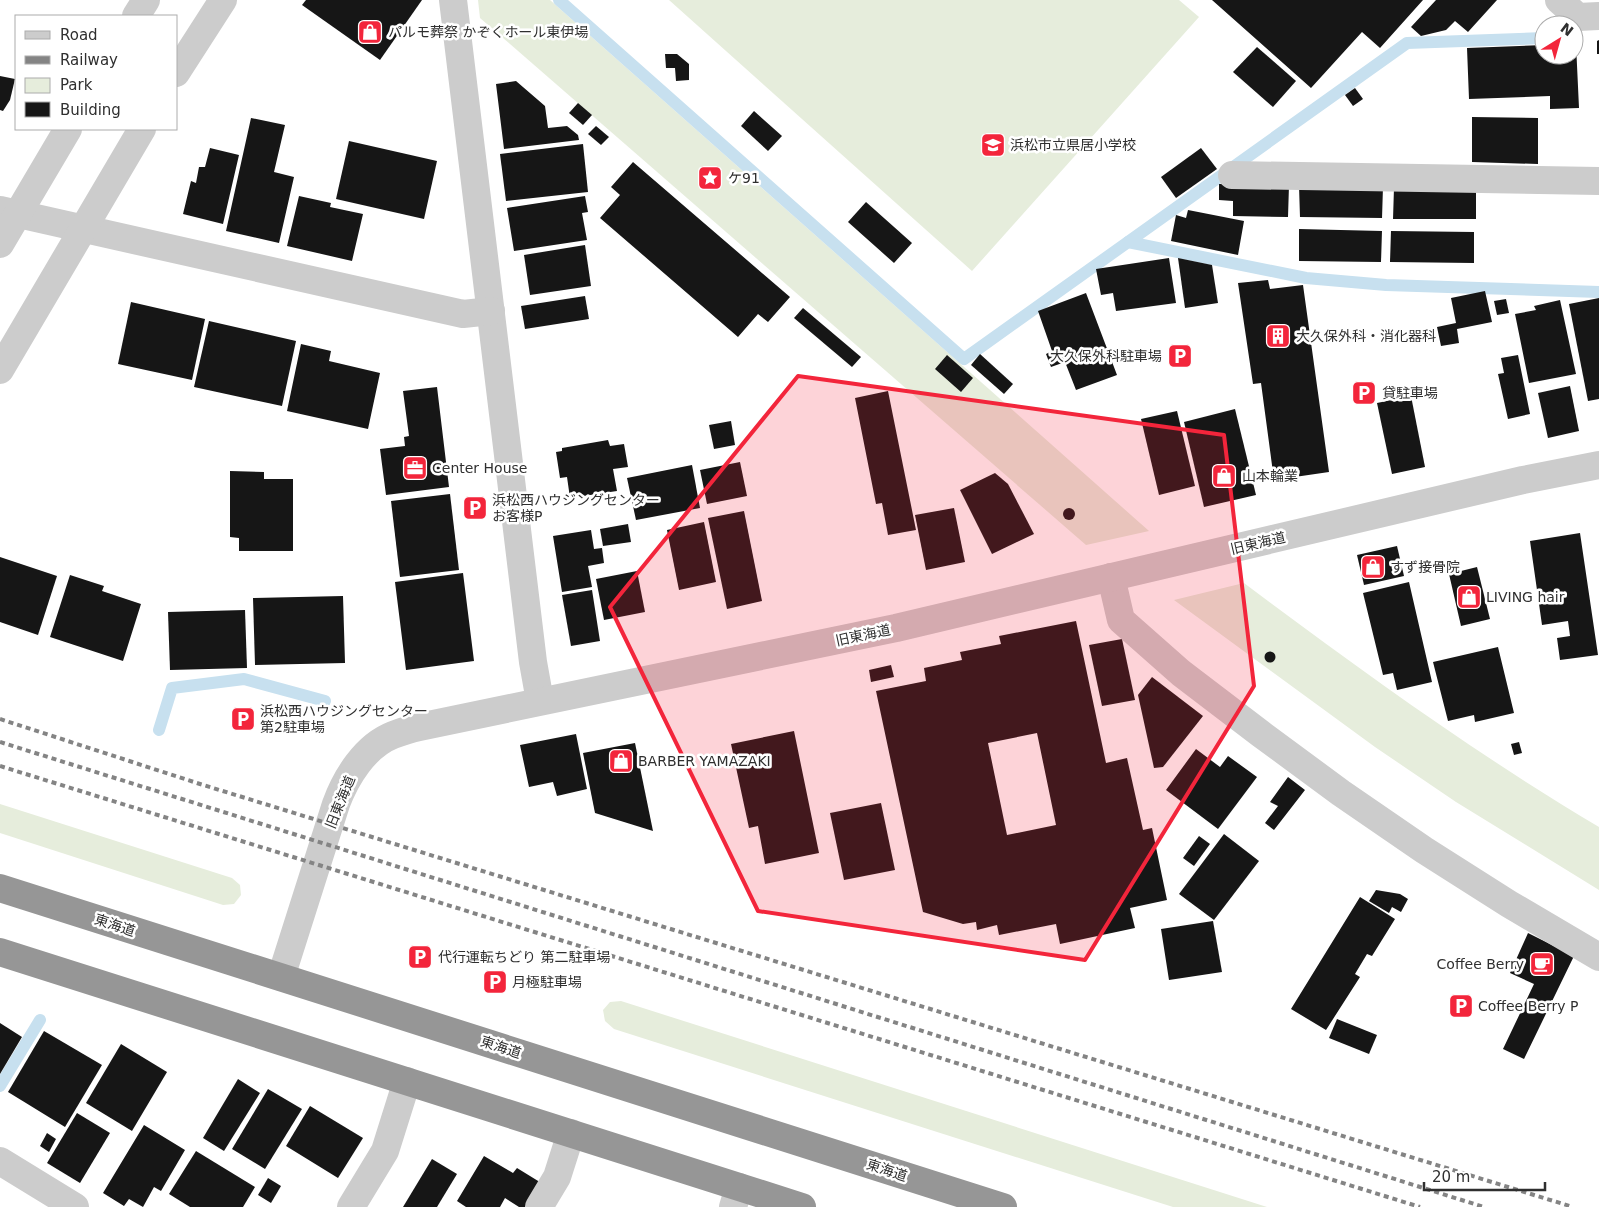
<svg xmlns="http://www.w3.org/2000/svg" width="1599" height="1207" font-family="'DejaVu Sans','Noto Sans JP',sans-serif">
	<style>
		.green { fill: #e6eddc }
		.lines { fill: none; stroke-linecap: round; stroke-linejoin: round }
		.stream { stroke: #c7e0ef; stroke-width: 12 }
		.building { fill: #161616; fill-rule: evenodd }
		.minor { stroke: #ccc; stroke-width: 28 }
		.highway { stroke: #969696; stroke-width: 28 }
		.rail { stroke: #848484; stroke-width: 4; stroke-dasharray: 5 4; stroke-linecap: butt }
		.marked { fill: #f3253b; fill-opacity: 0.2; stroke: #f3253b; stroke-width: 4; stroke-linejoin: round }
		.labels { text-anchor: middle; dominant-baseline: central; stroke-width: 5; stroke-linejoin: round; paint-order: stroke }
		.poi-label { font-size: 14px; fill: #2f2f2f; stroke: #fff; text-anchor: start }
		.street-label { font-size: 14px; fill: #2f2f2f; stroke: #fff }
	</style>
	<rect width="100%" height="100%" fill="#fff"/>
	<g class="green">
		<path d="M478 0H550L1149 531 1086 545 480 18Z"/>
		<path d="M669 0H1179L1199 17 972 271Z"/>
		<path d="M1244 583C1359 669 1476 754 1599 827V890L1456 802 1375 747 1174 600Z"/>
		<path d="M0 804 232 878 240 885 241 895 234 904 223 905 0 833Z"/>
		<path d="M621 1001 1267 1207H1173L614 1029 605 1021 603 1010 610 1002Z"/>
	</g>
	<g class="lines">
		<g class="stream">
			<path d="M559 0 964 359 1407 43 1544 38"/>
			<path d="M1128 242 1306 278 1386 285 1599 292"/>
			<path d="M159 730 172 688 244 679 325 701"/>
			<path d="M0 1086 40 1020"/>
		</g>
	</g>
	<g class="building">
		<path d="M306 0H422L380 60 302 5Z"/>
		<path d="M1212 0H1423L1380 48 1362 32 1311 88Z"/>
		<path d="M1436 0H1497L1468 32 1455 21 1446 30 1421 36 1411 27Z"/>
		<path d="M1599 40V54H1597V41Z"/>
		<path d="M1574 44H1576L1579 108 1550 109V96L1469 99 1467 48 1544 45V55H1574Z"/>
		<path d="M1257 47 1296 81 1273 107 1233 72Z"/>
		<path d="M665 54H677L689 64V80L676 81 675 68H666Z"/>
		<path d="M0 76 15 79 10 100 3 111 0 110Z"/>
		<path d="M516 81 545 106 548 128 567 126 578 135 579 140 504 149 496 84Z"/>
		<path d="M1355 88 1363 99 1353 106 1345 95Z"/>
		<path d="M578 103 592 115 583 125 569 113Z"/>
		<path d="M754 111 782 136 768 151 741 126Z"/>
		<path d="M1472 117 1538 118V164L1472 162Z"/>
		<path d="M251 118 285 125 274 172 294 177 279 243 226 231Z"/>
		<path d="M596 126 609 137 601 145 588 134Z"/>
		<path d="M349 141 437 161 424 219 336 199Z"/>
		<path d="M583 144 588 192 506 201 500 154Z"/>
		<path d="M210 148 239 155 223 224 183 214 191 181 196 183 199 167H205Z"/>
		<path d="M1201 148 1217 169 1176 198 1161 177Z"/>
		<path d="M633 162 790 297 768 322 758 314 738 337 600 218 620 195 611 187Z"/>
		<path d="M1219 184 1289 185 1288 217 1233 216V201L1219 200Z"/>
		<path d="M1299 186H1383L1382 218 1300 217Z"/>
		<path d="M1394 187 1476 188V219H1393Z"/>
		<path d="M299 196 331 203 330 207 363 214 352 261 287 246Z"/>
		<path d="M585 196 588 212 582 213 587 240 514 251 507 208Z"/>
		<path d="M866 202 912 243 894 263 848 222Z"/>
		<path d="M1188 210 1244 221 1238 255 1171 241 1176 215 1186 218Z"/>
		<path d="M1299 229 1382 231 1381 262 1299 261Z"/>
		<path d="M1391 231 1474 232V263L1390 262Z"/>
		<path d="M585 245 591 286 530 295 524 255Z"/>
		<path d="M1169 258 1176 303 1116 311 1113 293 1101 295 1096 269Z"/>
		<path d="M1178 258 1212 265 1218 303 1185 308Z"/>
		<path d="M1268 280 1270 289 1303 285 1329 472 1274 480 1261 383 1253 384 1238 283Z"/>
		<path d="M1485 291 1492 322 1457 329 1459 343 1441 346 1437 327 1456 323 1451 298Z"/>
		<path d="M1086 293 1117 375 1076 390 1065 362 1051 367 1046 354 1052 351 1038 311Z"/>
		<path d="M585 296 589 319 525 329 521 306Z"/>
		<path d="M1599 298V399L1588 401 1569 304Z"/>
		<path d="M1506 299 1509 313 1497 315 1494 301Z"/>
		<path d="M1560 300 1576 374 1529 383 1515 314 1536 310 1534 306Z"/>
		<path d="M131 302 205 319 192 380 118 364Z"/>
		<path d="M803 308 861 357 852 367 794 318Z"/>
		<path d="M209 321 296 341 282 406 194 387Z"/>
		<path d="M301 344 331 351 329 361 380 373 368 429 287 411Z"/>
		<path d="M980 354 1013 384 1004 394 971 365Z"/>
		<path d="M947 355 973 378 961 392 935 369Z"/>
		<path d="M1518 355 1530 414 1508 419 1498 374 1504 373 1501 358Z"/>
		<path d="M1570 386 1579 431 1548 438 1538 393Z"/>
		<path d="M437 387 449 487 386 495 380 449 405 446 404 437 409 436 403 391Z"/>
		<path d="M888 391 916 530 888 535 882 503 876 504 855 398Z"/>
		<path d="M1411 396 1425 467 1392 474 1377 403Z"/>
		<path d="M1235 409 1256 495 1204 507 1184 422Z"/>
		<path d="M1177 411 1195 486 1159 495 1141 419Z"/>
		<path d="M731 421 735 445 714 449 709 425Z"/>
		<path d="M608 440 610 446 624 444 628 467 613 469 617 491 570 498 567 477 560 478 556 452 562 451V448Z"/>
		<path d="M740 462 747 496 707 504 700 470Z"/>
		<path d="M692 465 700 508 636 520 627 478Z"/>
		<path d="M230 471 264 472V479H293V551H239V538L230 537Z"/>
		<path d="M995 473 1008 484 1034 534 992 554 960 490Z"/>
		<path d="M450 494 459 570 400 577 391 501Z"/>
		<path d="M954 508 965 562 926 570 915 515Z"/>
		<circle cx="1069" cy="514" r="6"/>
		<path d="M744 511 762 601 727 609 708 518Z"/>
		<path d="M704 522 716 582 679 590 667 530Z"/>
		<path d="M628 524 631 542 603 546 600 529Z"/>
		<path d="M591 530 594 549 602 548 604 563 588 566 592 587 562 592 553 536Z"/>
		<path d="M1580 533 1598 655 1560 660 1557 638 1570 636 1568 621 1542 625 1530 541Z"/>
		<path d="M1397 546 1404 576 1364 585 1357 555Z"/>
		<path d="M0 557 57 576 38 635 0 622Z"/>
		<path d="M1477 567 1490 619 1461 626 1449 574Z"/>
		<path d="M637 571 645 612 604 620 596 579Z"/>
		<path d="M463 573 474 661 406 670 395 582Z"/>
		<path d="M70 575 104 586 102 591 141 604 123 661 50 637Z"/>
		<path d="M1409 582 1432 682 1397 690 1393 673 1383 675 1363 593Z"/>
		<path d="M592 590 600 641 571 646 562 595Z"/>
		<path d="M343 596 345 663 255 665 253 598Z"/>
		<path d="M245 610 247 668 170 670 168 612Z"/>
		<path d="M1076 621 1106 763 1127 758 1143 830 1152 828 1167 900 1130 908 1135 928 1060 944 1056 924 999 935 997 925 977 930 976 922 963 924 923 912 876 691 926 681 924 668 962 660 960 652 1001 644 999 636ZM1037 733 1056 825 1007 835 988 743Z"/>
		<path d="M1122 639 1135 700 1102 706 1089 645Z"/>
		<path d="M1498 647 1514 713 1475 722 1474 715 1448 721 1433 662Z"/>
		<circle cx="1270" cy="657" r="5.5"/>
		<path d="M891 665 894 677 871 682 869 670Z"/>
		<path d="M1152 677 1203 716 1163 767 1154 768 1138 695Z"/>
		<path d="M794 731 819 853 765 864 758 826 749 828 731 744Z"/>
		<path d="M576 734 587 789 557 796 553 782 529 787 520 745Z"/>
		<path d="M1519 742 1522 753 1514 755 1511 744Z"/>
		<path d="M635 743 653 831 595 813 583 753Z"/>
		<path d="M1196 749 1220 767 1228 756 1257 777 1218 829 1166 790Z"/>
		<path d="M1288 777 1305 790 1274 830 1265 823 1278 806 1270 802Z"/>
		<path d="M881 803 895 870 844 880 830 813Z"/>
		<path d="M1224 834 1259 861 1214 920 1179 894Z"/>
		<path d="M1199 836 1210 844 1194 866 1183 858Z"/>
		<path d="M1376 890 1400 894 1408 899 1401 912 1392 907 1389 913 1369 901Z"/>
		<path d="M1360 897 1395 919 1372 956 1367 954 1355 974 1360 977 1326 1030 1291 1009Z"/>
		<path d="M1213 921 1222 972 1169 980 1161 929Z"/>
		<path d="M1528 933 1574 956 1524 1059 1503 1049 1534 984 1510 973Z"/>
		<path d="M1337 1019 1377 1035 1369 1054 1329 1038Z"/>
		<path d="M0 1023 22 1037 0 1074Z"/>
		<path d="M44 1031 102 1065 65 1127 8 1092Z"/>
		<path d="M121 1044 167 1072 132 1131 86 1103Z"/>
		<path d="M238 1079 260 1093 224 1151 203 1138Z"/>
		<path d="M268 1089 302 1109 265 1169 232 1149Z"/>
		<path d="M310 1106 363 1138 338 1178 286 1146Z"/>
		<path d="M77 1113 110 1133 80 1183 47 1163Z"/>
		<path d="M144 1125 185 1150 161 1191 154 1187 143 1207 129 1199 124 1206 103 1193Z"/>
		<path d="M47 1133 56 1139 49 1152 40 1146Z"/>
		<path d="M196 1151 255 1187 243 1207H190L169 1194Z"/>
		<path d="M484 1156 513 1173 517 1168 543 1184 529 1207H519L505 1198 500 1207H466L457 1201Z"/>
		<path d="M432 1159 457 1174 437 1207H403Z"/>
		<path d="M268 1178 281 1186 271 1203 258 1195Z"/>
	</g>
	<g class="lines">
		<g class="minor">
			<path d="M453 0 533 662 540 701"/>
			<path d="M1559 0 1578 17 1599 16"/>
			<path d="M136 16 146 0"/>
			<path d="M176 73 223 0"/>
			<path d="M1232 175 1599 181"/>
			<path d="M0 210 463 314 491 311"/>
			<path d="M0 244 68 129"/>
			<path d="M0 370 142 129"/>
			<path d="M1111 577 1121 620 1181 673 1261 734 1341 793 1424 850 1509 904 1599 957"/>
			<path d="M281 977 336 804C346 777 365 746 393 735 401 732 410 729 419 727L896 628 1523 480 1599 465"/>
			<path d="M0 1161 75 1207"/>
			<path d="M351 1207 385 1151 407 1081"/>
			<path d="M539 1207 557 1177 571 1133"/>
			<path d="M733 1207 739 1187"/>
		</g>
		<g class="highway">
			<path d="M0 888 1003 1207"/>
			<path d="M0 952 802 1207"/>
		</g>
		<g class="rail">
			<path d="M0 719 200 784 1573 1207"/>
			<path d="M0 742 1484 1207"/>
			<path d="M0 766 1420 1207"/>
		</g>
	</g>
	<path class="marked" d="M798 376 1224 435 1254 686 1085 960 758 911 610 607Z"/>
	<defs>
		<symbol id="shop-square" viewBox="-11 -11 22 22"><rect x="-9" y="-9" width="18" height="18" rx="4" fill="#f3253b" stroke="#fff"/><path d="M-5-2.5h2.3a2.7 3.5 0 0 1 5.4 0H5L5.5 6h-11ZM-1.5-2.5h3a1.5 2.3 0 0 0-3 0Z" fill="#fff"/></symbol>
		<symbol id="school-square" viewBox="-11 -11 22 22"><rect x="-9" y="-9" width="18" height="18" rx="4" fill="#f3253b" stroke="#fff"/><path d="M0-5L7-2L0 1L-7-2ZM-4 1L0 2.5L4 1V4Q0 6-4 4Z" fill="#fff"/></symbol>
		<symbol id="sight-square" viewBox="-11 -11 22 22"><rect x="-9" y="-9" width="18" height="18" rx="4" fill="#f3253b" stroke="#fff"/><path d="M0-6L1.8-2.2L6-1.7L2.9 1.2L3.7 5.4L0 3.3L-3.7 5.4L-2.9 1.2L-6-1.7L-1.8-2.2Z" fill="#fff"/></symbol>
		<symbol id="building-square" viewBox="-11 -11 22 22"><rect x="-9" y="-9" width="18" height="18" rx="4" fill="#f3253b" stroke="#fff"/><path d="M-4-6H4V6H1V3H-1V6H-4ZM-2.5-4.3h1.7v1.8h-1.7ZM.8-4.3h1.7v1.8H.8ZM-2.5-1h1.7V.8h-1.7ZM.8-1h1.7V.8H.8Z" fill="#fff"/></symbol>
		<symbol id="parking-square" viewBox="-11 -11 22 22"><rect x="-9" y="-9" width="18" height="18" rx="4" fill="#f3253b" stroke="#fff"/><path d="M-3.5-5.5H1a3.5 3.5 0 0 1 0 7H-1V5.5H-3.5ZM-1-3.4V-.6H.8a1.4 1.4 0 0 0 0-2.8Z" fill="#fff"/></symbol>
		<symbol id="office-square" viewBox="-11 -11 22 22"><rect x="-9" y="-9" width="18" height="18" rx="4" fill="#f3253b" stroke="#fff"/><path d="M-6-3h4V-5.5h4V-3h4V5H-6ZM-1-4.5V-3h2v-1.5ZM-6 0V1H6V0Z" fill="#fff"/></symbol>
		<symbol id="cafe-square" viewBox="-11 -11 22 22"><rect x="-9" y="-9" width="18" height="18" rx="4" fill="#f3253b" stroke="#fff"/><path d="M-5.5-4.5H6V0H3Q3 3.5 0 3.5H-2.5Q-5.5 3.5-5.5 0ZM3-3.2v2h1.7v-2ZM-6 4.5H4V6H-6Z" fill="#fff"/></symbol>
	</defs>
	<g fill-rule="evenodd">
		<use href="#shop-square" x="356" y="18" width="28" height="28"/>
		<use href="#school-square" x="979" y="131" width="28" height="28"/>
		<use href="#sight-square" x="696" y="164" width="28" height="28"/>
		<use href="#building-square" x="1264" y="322" width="28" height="28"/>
		<use href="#parking-square" x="1166" y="342" width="28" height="28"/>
		<use href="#parking-square" x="1350" y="379" width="28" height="28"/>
		<use href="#office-square" x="401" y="454" width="28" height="28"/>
		<use href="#shop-square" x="1210" y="462" width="28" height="28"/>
		<use href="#parking-square" x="461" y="494" width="28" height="28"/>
		<use href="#shop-square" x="1359" y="553" width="28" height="28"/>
		<use href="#shop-square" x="1455" y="583" width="28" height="28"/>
		<use href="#parking-square" x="229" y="705" width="28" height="28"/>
		<use href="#shop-square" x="607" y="747" width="28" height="28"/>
		<use href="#parking-square" x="406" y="943" width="28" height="28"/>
		<use href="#cafe-square" x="1528" y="950" width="28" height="28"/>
		<use href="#parking-square" x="481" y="968" width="28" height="28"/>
		<use href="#parking-square" x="1447" y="992" width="28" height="28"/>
	</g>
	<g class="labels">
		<g class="poi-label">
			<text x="388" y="32">パルモ葬祭 かぞくホール東伊場</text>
			<text x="1010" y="145">浜松市立県居小学校</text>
			<text x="728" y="178">ケ91</text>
			<text x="1296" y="336">大久保外科・消化器科</text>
			<text x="1162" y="356" text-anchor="end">大久保外科駐車場</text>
			<text x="1382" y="393">貸駐車場</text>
			<text x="432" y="468">Center House</text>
			<text x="1242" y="476">山本輪業</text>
			<text x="492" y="500">浜松西ハウジングセンター<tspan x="492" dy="16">お客様P</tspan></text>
			<text x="1390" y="567">すず接骨院</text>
			<text x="1486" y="597">LIVING hair</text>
			<text x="260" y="711">浜松西ハウジングセンター<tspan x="260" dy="16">第2駐車場</tspan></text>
			<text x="638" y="761">BARBER YAMAZAKI</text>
			<text x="438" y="957">代行運転ちどり 第二駐車場</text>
			<text x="1524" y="964" text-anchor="end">Coffee Berry</text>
			<text x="512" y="982">月極駐車場</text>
			<text x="1478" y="1006">Coffee Berry P</text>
		</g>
		<g class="street-label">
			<text transform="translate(1258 543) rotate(-13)">旧東海道</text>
			<text transform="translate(863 635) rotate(-12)">旧東海道</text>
			<text transform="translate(340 802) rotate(-68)">旧東海道</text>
			<text transform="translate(115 925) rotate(18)">東海道</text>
			<text transform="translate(501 1047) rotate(18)">東海道</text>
			<text transform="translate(887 1170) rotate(18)">東海道</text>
		</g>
	</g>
	<rect x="15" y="15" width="162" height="115" fill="#ffffff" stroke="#acacac"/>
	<rect x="25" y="31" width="25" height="8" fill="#cccccc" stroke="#acacac"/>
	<text x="60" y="40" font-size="15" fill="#2f2f2f">Road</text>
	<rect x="25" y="56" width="25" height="8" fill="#848484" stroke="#acacac"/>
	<text x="60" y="65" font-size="15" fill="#2f2f2f">Railway</text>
	<rect x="25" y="78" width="25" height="15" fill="#e6eddc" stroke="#acacac"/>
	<text x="60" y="90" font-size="15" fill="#2f2f2f">Park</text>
	<rect x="25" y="102" width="25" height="15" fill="#161616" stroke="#acacac"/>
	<text x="60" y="115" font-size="15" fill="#2f2f2f">Building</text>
	<g transform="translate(1559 40) rotate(37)"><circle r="24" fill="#ffffff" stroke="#acacac"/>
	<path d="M0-4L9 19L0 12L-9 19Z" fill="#f3253b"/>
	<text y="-8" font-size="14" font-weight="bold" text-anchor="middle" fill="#2f2f2f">N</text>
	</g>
	<path d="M1424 1182v8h121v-8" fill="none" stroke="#2f2f2f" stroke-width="2.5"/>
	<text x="1432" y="1182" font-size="15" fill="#2f2f2f" stroke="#ffffff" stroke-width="4" paint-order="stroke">20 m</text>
</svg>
